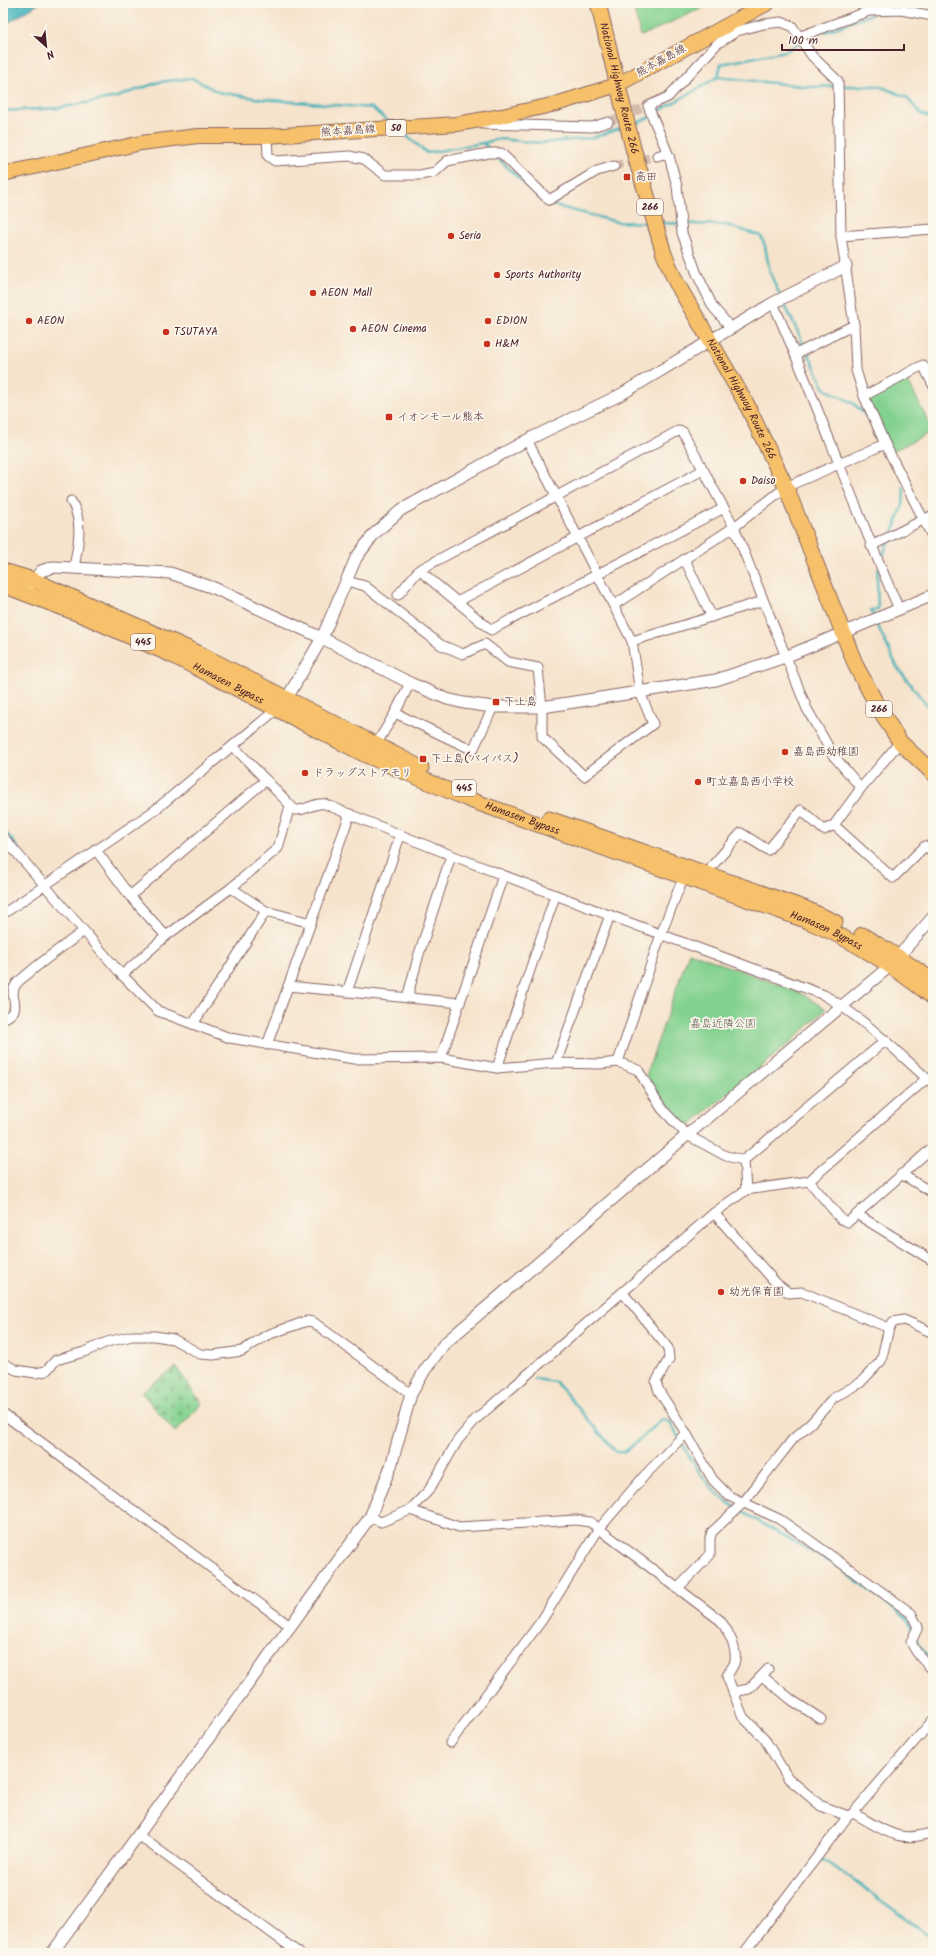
<svg xmlns="http://www.w3.org/2000/svg" width="936" height="1956" font-family="Kalam,'Klee One',sans-serif">
	<style>
		.green { fill: #83d18f; stroke: #66785d }
		.cemetery { fill: url(#cemetery-stones); stroke: #66785d }
		.water { fill: #42b2ba; stroke: #466872 }
		.lines { fill: none; stroke-linecap: round; stroke-linejoin: round }
		.stream { stroke: #42b2ba; stroke-width: 2.5 }
		.minor-tunnel { stroke: #d4bcac; stroke-width: 9; stroke-dasharray: 9 4.5; stroke-linecap: butt }
		.minor-casing { stroke: #866463; stroke-width: 11 }
		.tertiary-casing { stroke: #866463; stroke-width: 13 }
		.primary-casing { stroke: #866463; stroke-width: 16 }
		.trunk-casing { stroke: #866463; stroke-width: 17 }
		.minor { stroke: #fff; stroke-width: 9 }
		.tertiary { stroke: #fff; stroke-width: 11 }
		.primary { stroke: #f6c16b; stroke-width: 14 }
		.trunk { stroke: #f6c16b; stroke-width: 15 }
		.poi-dot { fill: #c8321e; stroke: #fbf7ec; stroke-width: 1.5 }
		.labels { text-anchor: middle; dominant-baseline: central; stroke-width: 3.5; stroke-linejoin: round; paint-order: stroke }
		.shield { fill: #fbf7ec; stroke: #7f6065; stroke-width: 1 }
		.shield-label { font-size: 10px; font-weight: bold; fill: #4a1f2b }
		.street-label { font-size: 11px; fill: #4a1f2b; stroke: #fbf7ec }
		.poi-label { font-size: 11px; fill: #4a1f2b; stroke: #fbf7ec; text-anchor: start }
		.park-label { font-size: 11px; fill: #5b5449; stroke: #fbf7ec }
	</style>
	<defs>
		<pattern id="cemetery-stones" width="16" height="16" patternUnits="userSpaceOnUse"><rect width="16" height="16" fill="#83d18f"/><path d="M2 7V4a2 2 0 0 1 4 0v3zM10 15v-3a2 2 0 0 1 4 0v3z" fill="#73b37c"/></pattern>
	</defs>
	<rect width="100%" height="100%" fill="#fbf7ec"/>
	<filter id="ink" filterUnits="userSpaceOnUse"><feTurbulence type="fractalNoise" baseFrequency=".025" numOctaves="2"/><feDisplacementMap in="SourceGraphic" scale="8" xChannelSelector="R" yChannelSelector="G"/><feConvolveMatrix kernelMatrix="1 2 1 2 8 2 1 2 1" color-interpolation-filters="sRGB"/></filter>
	<filter id="wash" filterUnits="userSpaceOnUse"><feTurbulence type="fractalNoise" baseFrequency=".012" numOctaves="4" result="noise"/><feDisplacementMap in="SourceGraphic" scale="16" xChannelSelector="R" yChannelSelector="G"/><feGaussianBlur stdDeviation="0.9" result="paint"/><feColorMatrix in="noise" values="0 0 0 0 0 0 0 0 0 0 0 0 0 0 0 0 0 1.4 0 .05"/><feComposite in="paint" operator="in"/></filter>
	<g filter="url(#wash)">
		<rect width="100%" height="100%" fill="#f6e3cc"/>
		<g class="green">
			<path d="M632 3H713L641 36Z"/>
			<path d="M906 377 933 431 891 452 866 395Z"/>
			<path d="M689 952 797 991 826 1009 792 1041 686 1128 665 1106 646 1075Z"/>
		</g>
		<path class="cemetery" d="M176 1367 202 1404 175 1432 141 1392Z"/>
		<path class="water" d="M3 3H40L3 26Z"/>
		<g class="lines">
			<g class="stream">
				<path d="M877 9 881 3"/>
				<path d="M825 32 872 14"/>
				<path d="M718 77 721 64 786 51 800 43"/>
				<path d="M841 86H879L906 97 921 114 933 119"/>
				<path d="M3 111 59 108 117 97 159 82 192 78 218 92 261 99 372 108 390 123"/>
				<path d="M654 114 718 77 810 87 836 86"/>
				<path d="M633 125 650 117"/>
				<path d="M402 132 427 153 483 143 490 150"/>
				<path d="M484 143 499 139 541 143 592 138 622 128"/>
				<path d="M495 155 545 203 617 222 650 223"/>
				<path d="M661 223 726 225 761 236 765 246 770 273 780 295"/>
				<path d="M783 301 825 389 853 403 869 418"/>
				<path d="M893 532 903 505 904 487"/>
				<path d="M881 560 889 540"/>
				<path d="M874 617 871 610 878 609 877 577 879 568"/>
				<path d="M876 622 897 667 933 713"/>
				<path d="M3 829 19 849"/>
				<path d="M534 1379 556 1382 616 1452H625L663 1419 670 1422C688 1453 703 1488 735 1507"/>
				<path d="M739 1510 840 1568"/>
				<path d="M844 1571 907 1619 913 1632"/>
				<path d="M916 1638 919 1646 933 1661"/>
				<path d="M822 1858 933 1938"/>
			</g>
		</g>
	</g>
	<g filter="url(#ink)">
		<g class="lines">
			<g class="minor-tunnel">
				<path d="M608 122 648 106"/>
				<path d="M614 166 657 156"/>
			</g>
			<defs>
				<g id="minor">
					<path d="M801 36 869 11 901 10 933 16"/>
					<path d="M482 124 592 127 608 122"/>
					<path d="M267 136 268 156 275 161 349 156 364 159 385 175H420L435 172 447 161 489 153H501L549 200 597 171 614 166"/>
					<path d="M657 156 663 154 669 156 677 186 682 233 697 274 713 307 731 328"/>
					<path d="M669 156 648 106 668 97 717 44 737 31 764 24 781 22 792 26 812 56 838 81 841 236 854 325 856 370 864 396 885 444 933 538"/>
					<path d="M841 236 933 229"/>
					<path d="M773 303C818 404 854 508 899 609"/>
					<path d="M796 354 854 325"/>
					<path d="M864 396 923 365 933 385"/>
					<path d="M71 501C84 522 78 545 74 568"/>
					<path d="M871 546 933 515"/>
					<path d="M685 560 712 617"/>
					<path d="M419 570 491 630 724 508"/>
					<path d="M347 581 365 586 441 645 463 654 485 644 508 662 538 668 542 707V737L584 776 653 724 640 692 632 641 527 440"/>
					<path d="M398 595 419 570 678 431 683 432 734 527 807 709 833 755 861 788"/>
					<path d="M457 602 703 470"/>
					<path d="M614 605 734 527 786 487 885 444"/>
					<path d="M632 641 763 601"/>
					<path d="M395 713 473 750 493 707"/>
					<path d="M233 746 295 810C306 811 314 802 325 804 489 873 657 932 824 995 865 1019 898 1053 933 1084"/>
					<path d="M374 748 395 713 410 683"/>
					<path d="M834 825 893 878 925 846 933 852"/>
					<path d="M3 837 122 975 158 1011 230 1038 354 1059 441 1058 497 1068 556 1063 600 1064 618 1062 638 1070 662 1109 687 1135 726 1156 744 1160"/>
					<path d="M95 849 130 896 166 936"/>
					<path d="M712 866 741 833 768 850 801 810 824 830 834 825 861 788 900 742"/>
					<path d="M231 888 266 911 311 923"/>
					<path d="M130 896 266 780"/>
					<path d="M3 914 155 810 277 709"/>
					<path d="M122 975 166 936 231 888 278 848 290 806"/>
					<path d="M288 986 460 1003"/>
					<path d="M347 992 400 836"/>
					<path d="M407 998 419 954 451 856"/>
					<path d="M3 1019C27 1008 5 998 17 983 21 979 27 975 31 971 48 957 66 944 84 931"/>
					<path d="M193 1024 266 911"/>
					<path d="M267 1045 350 814"/>
					<path d="M441 1058 503 876"/>
					<path d="M618 1062 661 934 685 873"/>
					<path d="M556 1063 610 915"/>
					<path d="M497 1068 555 896"/>
					<path d="M744 1160 886 1040"/>
					<path d="M744 1160 746 1190"/>
					<path d="M901 1174 933 1193"/>
					<path d="M809 1181 841 1219 848 1222 933 1147"/>
					<path d="M714 1213 776 1283 789 1293 802 1292 889 1328"/>
					<path d="M858 1215 933 1261"/>
					<path d="M623 1293 668 1348 669 1359 656 1382 659 1391 686 1433 713 1480 729 1496 779 1519 798 1532 911 1613 918 1627 911 1642C916 1654 924 1661 933 1670"/>
					<path d="M3 1363 16 1370 35 1373 46 1371 56 1360 84 1352 107 1342 132 1336H155L173 1339 200 1354 213 1355 242 1351 267 1335 307 1321 313 1322 411 1394"/>
					<path d="M3 1414 290 1626"/>
					<path d="M410 1510 459 1527 576 1520 590 1522 721 1621C728 1631 739 1651 734 1664 732 1668 729 1672 727 1676L743 1717 764 1738 788 1778 821 1806 848 1816"/>
					<path d="M370 1517 381 1522 410 1510 429 1490 458 1440 476 1419 714 1213 746 1190 809 1181 926 1079"/>
					<path d="M677 1589 710 1555V1538L712 1532 743 1503 793 1439 812 1422 834 1398 860 1383 881 1361 889 1328 893 1322 904 1320 933 1333"/>
					<path d="M762 1676 793 1701 821 1719"/>
					<path d="M733 1692 749 1689 768 1669"/>
					<path d="M450 1743 542 1620 598 1530 645 1475 686 1433"/>
					<path d="M853 1813C883 1829 898 1845 933 1832"/>
					<path d="M138 1835 299 1953"/>
					<path d="M744 1953 848 1816 853 1813 933 1720"/>
				</g>
				<g id="tertiary">
					<path d="M29 586 41 571 53 567 170 573 214 588 322 638 410 683 447 699 464 703 493 707H542L716 680 785 657 933 595"/>
					<path d="M282 704 287 698 322 638 356 558 374 534 401 510 527 440 620 395 773 303 846 266"/>
					<path d="M52 1953 370 1517 391 1466 411 1394 425 1370 444 1344 687 1135 890 966 933 917"/>
				</g>
				<path id="primary" d="M3 174 141 143 198 136H267L457 124 502 116 556 104 617 85 768 3"/>
				<g id="trunk">
					<path id="s1" d="M598 3 633 148 664 254 676 282 747 405 786 487 856 666 877 705 900 742 933 773"/>
					<path d="M3 571 33 580 198 653 421 768"/>
					<path id="s2" d="M3 585 82 615 174 656 366 755 473 801 808 921C855 941 892 965 933 997"/>
					<path d="M549 819 804 908 835 922"/>
					<path d="M862 935 898 957 933 981"/>
				</g>
			</defs>
			<use href="#minor" class="minor-casing"/>
			<use href="#tertiary" class="tertiary-casing"/>
			<use href="#primary" class="primary-casing"/>
			<use href="#trunk" class="trunk-casing"/>
			<use href="#minor" class="minor"/>
			<use href="#tertiary" class="tertiary"/>
			<use href="#primary" class="primary"/>
			<use href="#trunk" class="trunk"/>
		</g>
	</g>
	<g class="poi-dot">
		<rect x="623" y="173" width="8" height="8" rx="2"/>
		<circle cx="451" cy="236" r="4"/>
		<circle cx="497" cy="275" r="4"/>
		<circle cx="313" cy="293" r="4"/>
		<circle cx="29" cy="321" r="4"/>
		<circle cx="488" cy="321" r="4"/>
		<circle cx="353" cy="329" r="4"/>
		<circle cx="166" cy="332" r="4"/>
		<circle cx="487" cy="344" r="4"/>
		<rect x="385" y="413" width="8" height="8" rx="2"/>
		<circle cx="743" cy="481" r="4"/>
		<rect x="492" y="698" width="8" height="8" rx="2"/>
		<circle cx="785" cy="752" r="4"/>
		<rect x="419" y="755" width="8" height="8" rx="2"/>
		<circle cx="305" cy="773" r="4"/>
		<circle cx="698" cy="782" r="4"/>
		<circle cx="721" cy="1292" r="4"/>
	</g>
	<g class="labels">
		<g class="shield">
			<rect x="386" y="120" width="20" height="16" rx="3"/>
			<rect x="637" y="199" width="26" height="16" rx="3"/>
			<rect x="131" y="634" width="24" height="16" rx="3"/>
			<rect x="866" y="701" width="26" height="16" rx="3"/>
			<rect x="452" y="780" width="24" height="16" rx="3"/>
		</g>
		<g class="shield-label">
			<text x="396" y="128">50</text>
			<text x="650" y="207">266</text>
			<text x="143" y="642">445</text>
			<text x="879" y="709">266</text>
			<text x="464" y="788">445</text>
		</g>
		<g class="street-label">
			<text transform="translate(661 61) rotate(-29)">熊本嘉島線</text>
			<text stroke="none"><textPath href="#s1" startOffset="88">National Highway Route 266</textPath></text>
			<text transform="translate(348 131) rotate(-4)">熊本嘉島線</text>
			<text stroke="none"><textPath href="#s1" startOffset="424">National Highway Route 266</textPath></text>
			<text stroke="none"><textPath href="#s2" startOffset="246">Hamasen Bypass</textPath></text>
			<text stroke="none"><textPath href="#s2" startOffset="570">Hamasen Bypass</textPath></text>
			<text stroke="none"><textPath href="#s2" startOffset="894">Hamasen Bypass</textPath></text>
		</g>
		<g class="poi-label">
			<text x="635" y="177">高田</text>
			<text x="459" y="236">Seria</text>
			<text x="505" y="275">Sports Authority</text>
			<text x="321" y="293">AEON Mall</text>
			<text x="37" y="321">AEON</text>
			<text x="496" y="321">EDION</text>
			<text x="361" y="329">AEON Cinema</text>
			<text x="174" y="332">TSUTAYA</text>
			<text x="495" y="344">H&amp;M</text>
			<text x="397" y="417">イオンモール熊本</text>
			<text x="751" y="481">Daiso</text>
			<text x="504" y="702">下上島</text>
			<text x="793" y="752">嘉島西幼稚園</text>
			<text x="431" y="759">下上島(バイパス)</text>
			<text x="313" y="773">ドラッグストアモリ</text>
			<text x="706" y="782">町立嘉島西小学校</text>
			<text x="729" y="1292">幼光保育園</text>
		</g>
		<g class="park-label">
			<text x="723" y="1024">嘉島近隣公園</text>
		</g>
	</g>
	<rect width="936" height="1956" fill="none" stroke="#fbf7ec" stroke-width="16"/>
	<g transform="translate(46 46) rotate(153)" stroke="#fbf7ec" stroke-width="3" paint-order="stroke">
	<path d="M0-3L7 15L0 10L-7 15Z" fill="#4a1f2b"/>
	<text y="-6" font-size="11" font-weight="bold" text-anchor="middle" fill="#4a1f2b">N</text>
	</g>
	<path d="M782 44v6h122v-6" fill="none" stroke="#4a1f2b" stroke-width="2"/>
	<text x="788" y="44" font-size="12" fill="#4a1f2b" stroke="#fbf7ec" stroke-width="3" paint-order="stroke">100 m</text>
</svg>
